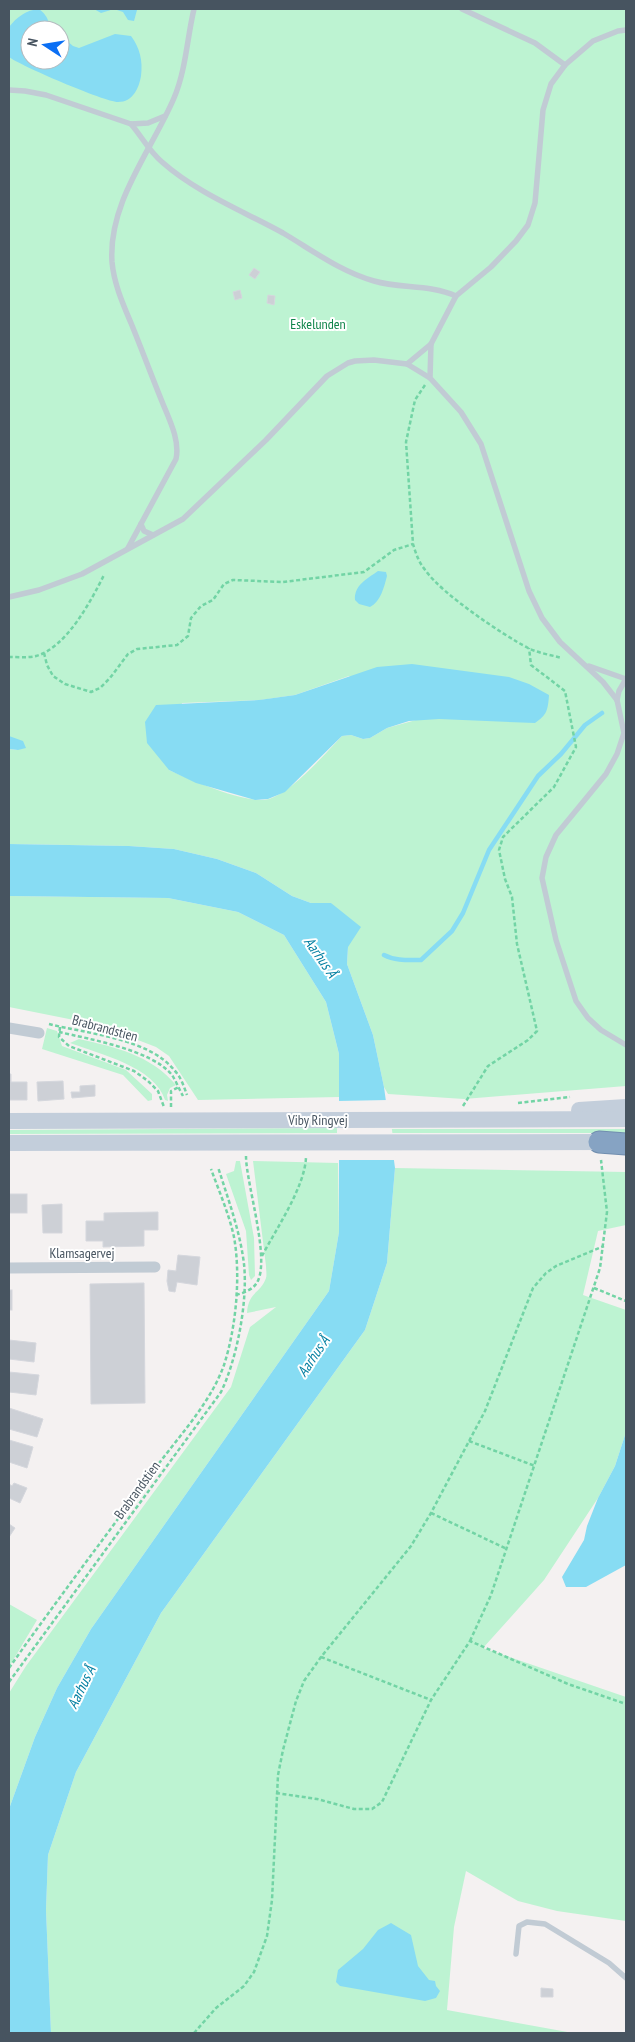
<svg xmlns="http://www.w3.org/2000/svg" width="635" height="2042" font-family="'PT Sans Narrow',sans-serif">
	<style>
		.green { fill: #bdf3d2; fill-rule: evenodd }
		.water { fill: #87dcf3 }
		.pier { fill: #f4f1f1 }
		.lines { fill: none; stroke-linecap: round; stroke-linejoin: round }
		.stream { stroke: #87dcf3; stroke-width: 4.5 }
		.building { fill: #cdd0d6; stroke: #d5d7dd }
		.motorway-casing { stroke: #718eaf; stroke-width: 23 }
		.path { stroke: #72d4a5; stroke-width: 2.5; stroke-dasharray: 4 2.5; stroke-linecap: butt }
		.service { stroke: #c1cbd4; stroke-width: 5.5 }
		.minor { stroke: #c1cbd4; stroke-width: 11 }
		.secondary { stroke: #c3cedb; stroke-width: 16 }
		.motorway { stroke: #86a3c3; stroke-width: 21 }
		.labels { text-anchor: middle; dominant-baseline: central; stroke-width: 4; stroke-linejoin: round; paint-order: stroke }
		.park-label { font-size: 14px; fill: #10844a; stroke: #fff }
		.street-label { font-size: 14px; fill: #475460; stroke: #fff }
		.water-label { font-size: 15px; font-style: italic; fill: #037fa1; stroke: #fff }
	</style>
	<rect width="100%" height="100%" fill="#f4f1f1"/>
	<g class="green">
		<path d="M9 9H626V1086L464 1099 388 1094 384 1087 373 1035 347 964 348 947 331 903H311L292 896 256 873 217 859 174 849 129 846 9 844V749L18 750 9 739ZM30 30H60V60H30ZM349 676 416 720 387 728 370 738 363 739 351 735 342 736C325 754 292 792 269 799 247 805 191 780 169 770L182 703 260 700 295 695Z"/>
		<path d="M9 896 168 898 238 912 284 935 326 1002 339 1054V1097L198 1100 169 1056 156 1047 99 1025 9 1007Z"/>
		<path d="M47 1028 57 1031 62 1046 126 1070 152 1094V1100L148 1101 123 1075 42 1049Z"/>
		<path d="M79 1039C115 1047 151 1055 176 1085L170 1088 167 1095 168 1101 165 1100C155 1067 100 1054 70 1043Z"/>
		<path d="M350 1128V1133L9 1134V1130Z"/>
		<rect x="379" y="1129" width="247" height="4"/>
		<path d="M236 1161H240L254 1238 255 1276 251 1280 249 1275 246 1231 226 1174 234 1171Z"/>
		<path d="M253 1161 338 1163 339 1232 329 1291 91 1629 57 1688 35 1737 9 1809V1693L26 1666 231 1387 250 1327 276 1307 247 1313C248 1292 261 1293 266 1278 267 1275 266 1270 266 1266Z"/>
		<path d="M395 1168 626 1172V1225L598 1231 583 1295 626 1310V1432L615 1466 598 1498 544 1580 483 1648 626 1697V1921L557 1911 518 1901 466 1871 454 1927 447 2010 573 2033H51L46 1910 48 1855 76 1772 161 1613 365 1330 387 1263Z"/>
		<path d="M9 1604 37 1620 9 1667Z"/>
	</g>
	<g class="water">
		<path d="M39 9C51 18 47 25 54 30H30V60H60V35L73 46 79 48 115 34 131 36C140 48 143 61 141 76 139 88 133 102 118 102 105 102 19 65 9 57V27C17 17 26 10 39 9Z"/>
		<path d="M94 9H137V10L134 21 128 20 123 12 114 9 101 13Z"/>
		<path d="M378 571 386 572 387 576C384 587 381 601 370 607L359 604 355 600C354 585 367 579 378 571Z"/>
		<path d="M412 664 509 677 529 684 549 695C548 710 547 715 535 723L439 719 409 721 387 728 370 738 363 739 351 735 342 736 285 792 268 799 255 800 196 783 169 770 147 743 145 722 156 705 259 700 295 695 377 667Z"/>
		<path d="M9 736 23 741 26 748 18 750 9 749Z"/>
		<path d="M9 844 129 846 174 849 217 859 256 873 292 896 311 903H331L361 927 348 947 347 964 373 1035 384 1087 395 1168 387 1263 365 1330 161 1613 76 1772 48 1855 46 1910 51 2033H9V1809L35 1737 57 1688 91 1629 329 1291 339 1232V1054L326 1002 284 935 238 912 168 898 9 896Z"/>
		<path d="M626 1432V1565L586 1587H566L562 1577 584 1540 587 1526 598 1498 615 1466Z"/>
		<path d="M391 1923 411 1935 418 1966 429 1980 435 1981 436 1986 440 1991 436 1998 425 2001 340 1986 336 1982 338 1970 363 1949 378 1930Z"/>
	</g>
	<path class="pier" d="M388 1100 396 1160H337V1101Z"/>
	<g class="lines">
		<path class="stream" d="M384 955C395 961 408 960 421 960L452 931 463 913 489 850 538 776 561 754 585 725 602 713"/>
	</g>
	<g class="building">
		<path d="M254 268 260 272 255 279 249 275Z"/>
		<path d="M240 290 242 298 235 300 233 292Z"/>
		<path d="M268 295 275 296 274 305 267 303Z"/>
		<path d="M9 1074H11V1082H27V1100H9Z"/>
		<path d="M63 1081 64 1099 38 1101 37 1082Z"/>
		<path d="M95 1085V1096L72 1098 71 1092H80V1086Z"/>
		<rect x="9" y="1194" width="18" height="19"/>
		<path d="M62 1204V1233H43L42 1205Z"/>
		<path d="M158 1212V1230H144V1246L103 1247V1241H86V1221H104V1213Z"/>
		<path d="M178 1255 200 1257 197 1285 177 1282 175 1292 169 1291 167 1281 168 1270 176 1271Z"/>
		<path d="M144 1283 145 1403 91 1404 90 1284Z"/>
		<rect x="9" y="1290" width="3" height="20"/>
		<path d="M9 1340 36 1343 34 1362 9 1359Z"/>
		<path d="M9 1372 39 1375 36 1395 9 1392Z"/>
		<path d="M9 1408 43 1419 37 1437 9 1429Z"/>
		<path d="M9 1440 33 1447 27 1468 9 1462Z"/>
		<path d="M14 1483 27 1488 20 1503 9 1498V1484L12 1486Z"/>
		<path d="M9 1524 15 1528 9 1537Z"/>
		<path d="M541 1988 553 1989V1997H541Z"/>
	</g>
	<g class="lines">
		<defs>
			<path id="motorway" d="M599 1142 626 1144"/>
		</defs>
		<use href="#motorway" class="motorway-casing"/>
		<g class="path">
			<path d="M425 385 415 400 406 442 413 544C416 554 419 563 426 571 442 594 503 635 528 648 538 653 551 655 562 658"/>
			<path d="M44 653 47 665 53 676 65 684 91 692 100 688 110 678 128 654 137 649 177 645 188 636 191 618 201 606 213 600 224 584 233 580 283 582 364 572 394 550 413 544"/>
			<path d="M9 657C17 657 28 658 36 656 66 648 91 601 104 575"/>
			<path d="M49 1024C88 1034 149 1038 175 1071 181 1077 184 1087 187 1095"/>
			<path d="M60 1027 59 1037 69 1046 134 1071 148 1081 158 1091 164 1107"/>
			<path d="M59 1032C89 1039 152 1050 172 1075 176 1081 179 1089 183 1096"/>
			<path d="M518 1103 570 1097"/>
			<path d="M463 1106 488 1066 528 1040 537 1031 517 944 512 897 505 879 499 850 503 837 554 787 576 747 565 691 531 665 529 648"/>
			<path d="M171 1107V1091L179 1087"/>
			<path d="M262 1256C276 1229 305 1187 306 1157"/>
			<path d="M594 1288 626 1301"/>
			<path d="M236 1295C243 1293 252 1290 256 1284 272 1263 246 1184 246 1156"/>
			<path d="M469 1441 535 1466"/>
			<path d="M431 1513 507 1549"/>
			<path d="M470 1641 491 1595 600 1268 607 1212 601 1160"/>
			<path d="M321 1657 431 1700"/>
			<path d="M9 1668C57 1600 108 1533 157 1466 180 1435 211 1402 224 1365 236 1328 241 1276 234 1237 229 1214 219 1191 211 1169"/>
			<path d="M9 1682 221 1392C237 1359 248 1301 244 1264 240 1231 228 1199 218 1167"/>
			<path d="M276 1793 317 1799 354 1809H372L382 1802 431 1700 470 1641 568 1684 626 1704"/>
			<path d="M194 2033 216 2008 244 1986 254 1972 267 1936 272 1900 278 1775 283 1750 296 1701 304 1681 321 1657 411 1546 431 1513 485 1411 533 1288 546 1273 556 1266 604 1246"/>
		</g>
		<g class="service">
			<path d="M462 9 535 43 565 65"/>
			<path d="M626 30 618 31 593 41 565 65 551 84 543 110 535 203 528 225 516 241 491 267 456 296 431 344 430 378 461 412 481 444 529 591 542 618 560 642 603 682 617 700 624 733 617 754 606 774 556 835 546 857 542 878 556 940 576 1001 588 1018 601 1030 626 1045"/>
			<path d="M9 90 25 91 46 95 131 124 148 123 165 116"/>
			<path d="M131 124C142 137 149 151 162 162 197 193 243 211 283 233 312 250 341 272 374 281 401 289 429 284 456 296"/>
			<path d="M407 364 431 344"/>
			<path d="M141 524 144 531 153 535"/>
			<path d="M128 548 176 459C180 441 170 421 163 404 152 377 142 350 131 323 123 304 114 284 112 262 108 202 152 150 174 98 186 70 187 38 194 9"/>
			<path d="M9 597 39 590 82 574 183 519 266 440 327 376 348 363 355 361 374 360 407 364 430 378"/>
			<path d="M589 666 626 679"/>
			<path d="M617 700 619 691 626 679"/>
			<path d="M516 1954 519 1926 527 1922 545 1924 609 1963 626 1978"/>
		</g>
		<g class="minor">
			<path d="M9 1028 39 1033"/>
			<path d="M9 1268 155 1267"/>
		</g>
		<g class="secondary">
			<path d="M579 1110 626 1107"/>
			<path d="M9 1121 626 1119"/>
			<path d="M9 1143 609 1142"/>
		</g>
		<use href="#motorway" class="motorway"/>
	</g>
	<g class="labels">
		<g class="park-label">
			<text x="318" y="324">Eskelunden</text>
		</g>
		<g class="street-label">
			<text transform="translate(105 1028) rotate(15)">Brabrandstien</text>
			<text x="318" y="1120">Viby Ringvej</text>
			<text x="82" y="1253">Klamsagervej</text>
			<text transform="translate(137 1490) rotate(-54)">Brabrandstien</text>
		</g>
		<g class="water-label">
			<text transform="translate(321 957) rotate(55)">Aarhus Å</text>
			<text transform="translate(313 1356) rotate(-56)">Aarhus Å</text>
			<text transform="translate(81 1687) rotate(-64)">Aarhus Å</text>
		</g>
	</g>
	<rect width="635" height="2042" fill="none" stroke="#475460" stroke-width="20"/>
	<g transform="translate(45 45) rotate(282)"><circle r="24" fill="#ffffff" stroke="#b5bbbf"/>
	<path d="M0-4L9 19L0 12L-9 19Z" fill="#0b6ff4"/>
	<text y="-8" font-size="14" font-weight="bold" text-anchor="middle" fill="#475460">N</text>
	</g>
</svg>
